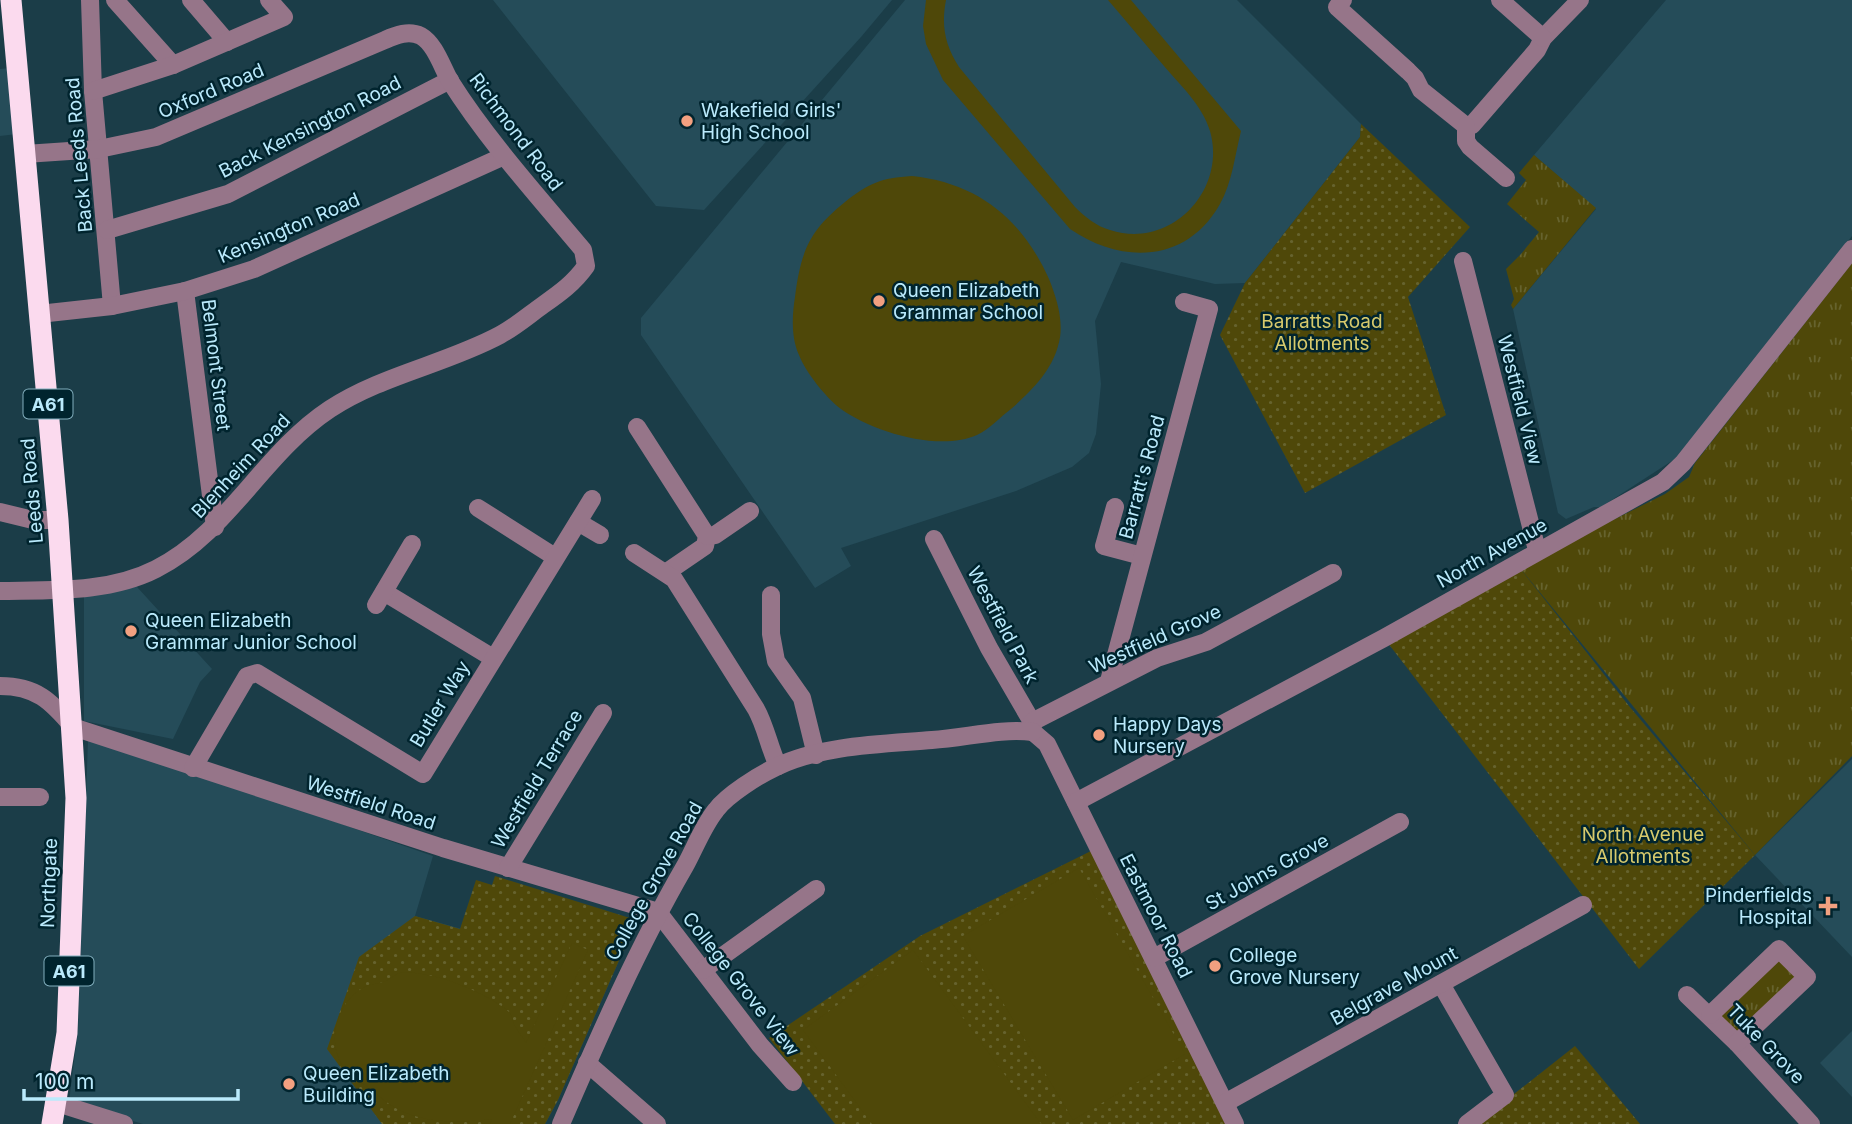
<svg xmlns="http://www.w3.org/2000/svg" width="1852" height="1124" font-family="Inter,sans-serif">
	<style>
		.built { fill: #254c59 }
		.grass { fill: url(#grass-tufts) }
		.park { fill: url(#park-dots) }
		.pitch { fill: #4f4809 }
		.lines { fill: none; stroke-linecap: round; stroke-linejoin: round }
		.minor { stroke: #967589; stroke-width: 18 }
		.highway { stroke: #fbdaee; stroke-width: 21 }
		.poi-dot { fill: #f2a080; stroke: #00242e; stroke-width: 2.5 }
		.labels { text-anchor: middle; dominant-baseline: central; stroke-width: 5; stroke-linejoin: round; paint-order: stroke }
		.shield { fill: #00242e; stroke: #82afbe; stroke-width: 2 }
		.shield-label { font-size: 18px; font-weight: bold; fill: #baeafc }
		.street-label { font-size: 19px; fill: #baeafc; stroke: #00242e }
		.poi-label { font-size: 19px; fill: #baeafc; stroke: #00242e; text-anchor: start }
		.park-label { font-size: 19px; fill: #d7ca6c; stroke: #00242e }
	</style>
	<defs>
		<pattern id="grass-tufts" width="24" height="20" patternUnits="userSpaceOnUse" patternTransform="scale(1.75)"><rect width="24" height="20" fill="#4f4809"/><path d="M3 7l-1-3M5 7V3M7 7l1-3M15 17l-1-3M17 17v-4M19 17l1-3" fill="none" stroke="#66632e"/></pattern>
		<pattern id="park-dots" width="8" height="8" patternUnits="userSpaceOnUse" patternTransform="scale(1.75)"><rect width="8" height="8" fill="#4f4809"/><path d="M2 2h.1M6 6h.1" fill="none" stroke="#66632e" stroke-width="1.8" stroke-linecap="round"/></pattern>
	</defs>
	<rect width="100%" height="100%" fill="#1b3d48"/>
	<g class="built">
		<path d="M493 0H892L861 37 704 210 656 206Z"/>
		<path d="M905 0H1237L1361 124 1360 137 1245 283 1215 284 1121 262 1095 321 1101 384 1096 434 1089 453 1072 467 1016 491 841 548 851 566 815 588 641 335V318Z"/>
		<path d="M1666 0H1852V236L1681 455 1601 507H1594L1566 519 1558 513 1513 309 1596 209 1534 155Z"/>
		<path d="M11 68 17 134 0 136V69Z"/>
		<path d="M137 587 212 669 200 682 173 739 84 721V593Z"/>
		<path d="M88 740 192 772 433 856 415 916 483 935 630 918 635 924 558 1100 545 1124H143L69 1102 78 1030Z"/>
		<path d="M1852 759V957L1755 855Z"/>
		<path d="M1852 1031V1097L1820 1063Z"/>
	</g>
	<g class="grass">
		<path d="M1534 155 1596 208 1513 309 1511 305 1514 299 1506 269 1521 254 1539 232 1507 204 1526 180 1519 173Z"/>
		<path d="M1852 263V756L1755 855 1519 567 1665 494 1689 477 1695 463Z"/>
		<path d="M1779 949 1807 977 1737 1043 1710 1015Z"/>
	</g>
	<g class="park">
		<path d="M1361 124 1470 227 1408 297 1446 415 1305 493 1220 335 1245 283 1360 137Z"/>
		<path d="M1519 567 1629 706 1755 855 1639 969 1384 638Z"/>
		<path d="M1097 848 1235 1124H835L769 1038 920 936Z"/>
		<path d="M495 876 630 918 635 924 558 1100 545 1124H382L327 1049 359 957 415 916 460 929 476 880 492 885Z"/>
		<path d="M1575 1046 1640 1124H1476Z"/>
	</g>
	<g class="pitch">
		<path d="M926 0H946C941 26 945 45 959 67L1075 207C1085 217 1096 226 1110 230 1171 250 1227 190 1210 131 1202 105 1181 86 1164 66 1145 44 1127 22 1108 0H1131L1241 131C1235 155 1232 183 1220 204 1186 264 1121 264 1070 229L943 80 926 44 923 26Z"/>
		<path d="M912 176C978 183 1022 219 1049 279 1057 299 1065 324 1058 346 1051 372 1030 392 1011 409 1000 417 990 429 977 435 939 452 873 432 841 409 826 398 805 371 799 355 791 338 792 315 795 297 801 251 809 231 845 202 869 183 881 178 912 176Z"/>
		<path d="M1079 868 1185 1054 1073 1120 963 936Z"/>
		<path d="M572 943 588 950 510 1124H490L492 1119C453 1124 408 1124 378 1095 366 1083 351 1080 342 1065 327 1040 337 1004 361 989 369 984 378 984 386 981 391 979 395 974 400 973 429 969 488 993 509 1012 513 1016 512 1021 515 1026 518 1032 523 1037 526 1043Z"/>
		<path d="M913 950 1041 1124H872L803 1030Z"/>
	</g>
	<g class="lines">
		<g class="minor">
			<path d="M90 0 93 91 112 306"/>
			<path d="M115 0 173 65"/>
			<path d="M191 0 227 42"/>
			<path d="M1343 0 1337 7 1408 71 1415 78 1421 90 1466 126 1472 125 1537 50 1543 38 1580 0"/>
			<path d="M1500 0 1543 38"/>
			<path d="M93 91 173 65 284 17 269 0"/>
			<path d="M1466 126V141L1470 147 1506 178"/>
			<path d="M107 230 228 194 450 80"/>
			<path d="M1463 261 1537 550"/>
			<path d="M185 291 215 527"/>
			<path d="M39 314 112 306 185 291 254 269 504 156"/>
			<path d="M637 427 707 536 705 546 667 572"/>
			<path d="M1115 507 1104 546 1142 556"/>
			<path d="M478 508 555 557"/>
			<path d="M0 512 33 520H58"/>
			<path d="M578 522 600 535"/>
			<path d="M707 536 715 535 750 511"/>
			<path d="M934 539 989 648 1032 722 1033 732"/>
			<path d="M634 553 674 579 756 709C766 727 769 747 778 766"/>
			<path d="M0 591C52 590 109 593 156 569 229 532 262 454 330 409 382 375 446 364 500 335 515 327 529 315 543 305 560 293 574 283 586 266L583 250C537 195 488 141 450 81 442 67 435 44 421 36 409 30 396 35 385 40L156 137 99 149 25 154"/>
			<path d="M384 592 493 658"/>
			<path d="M771 595V634L776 661 802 698 816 755"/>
			<path d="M376 605 412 544"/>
			<path d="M1109 681 1209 309 1184 302"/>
			<path d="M0 686C36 686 51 701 73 727L443 848 658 912 760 1045 793 1082"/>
			<path d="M1032 722 1157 658 1206 642 1333 573"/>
			<path d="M1033 732 1047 744 1235 1124"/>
			<path d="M193 768 247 676 257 673 423 774 592 499"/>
			<path d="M0 797H40"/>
			<path d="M1076 802 1384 638 1663 482 1683 463 1852 249"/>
			<path d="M508 868 603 713"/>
			<path d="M1154 958 1400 822"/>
			<path d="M703 970 816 889"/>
			<path d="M1441 984 1505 1095 1467 1124"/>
			<path d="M1687 995 1737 1043 1811 1124"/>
			<path d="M1710 1015 1779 949 1807 977 1737 1043"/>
			<path d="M587 1063 657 1124"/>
			<path d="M57 1103 124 1124"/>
			<path d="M1225 1103 1583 905"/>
			<path d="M561 1124C599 1036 637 949 685 866 695 848 703 826 716 810 727 795 759 775 776 767 821 745 884 744 932 740 966 738 999 728 1033 732"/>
		</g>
		<path class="highway" d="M11 0 58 520 76 798 67 1033 52 1124"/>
	</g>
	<g class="poi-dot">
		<circle cx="687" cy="121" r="7"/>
		<circle cx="879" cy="301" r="7"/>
		<circle cx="131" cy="631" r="7"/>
		<circle cx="1099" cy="735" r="7"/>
		<path d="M1824.5 895.5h7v7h7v7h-7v7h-7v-7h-7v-7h7z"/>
		<circle cx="1215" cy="966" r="7"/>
		<circle cx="289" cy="1084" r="7"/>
	</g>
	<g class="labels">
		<g class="shield">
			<rect x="23.5" y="389.5" width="49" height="29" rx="5"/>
			<rect x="44.5" y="956.5" width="49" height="29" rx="5"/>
		</g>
		<g class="shield-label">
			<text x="48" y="404">A61</text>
			<text x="69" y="971">A61</text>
		</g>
		<g class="street-label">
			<text transform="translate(211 91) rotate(-23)">Oxford Road</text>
			<text transform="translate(310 127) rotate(-27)">Back Kensington Road</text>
			<text transform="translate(516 132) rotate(53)">Richmond Road</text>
			<text transform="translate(79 155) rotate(-95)">Back Leeds Road</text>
			<text transform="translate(289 228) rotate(-23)">Kensington Road</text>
			<text transform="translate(216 365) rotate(83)">Belmont Street</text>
			<text transform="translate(1520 400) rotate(76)">Westfield View</text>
			<text transform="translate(241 466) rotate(-47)">Blenheim Road</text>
			<text transform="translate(1142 477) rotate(-75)">Barratt's Road</text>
			<text transform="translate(32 491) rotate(-95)">Leeds Road</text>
			<text transform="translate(1492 553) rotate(-29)">North Avenue</text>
			<text transform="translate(1003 625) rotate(62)">Westfield Park</text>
			<text transform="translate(1155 639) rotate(-24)">Westfield Grove</text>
			<text transform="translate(440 704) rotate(-59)">Butler Way</text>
			<text transform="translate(537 779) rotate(-59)">Westfield Terrace</text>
			<text transform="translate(371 803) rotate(18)">Westfield Road</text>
			<text transform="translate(1267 872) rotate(-29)">St Johns Grove</text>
			<text transform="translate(654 881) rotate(-61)">College Grove Road</text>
			<text transform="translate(49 883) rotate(-88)">Northgate</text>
			<text transform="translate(1156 916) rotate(63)">Eastmoor Road</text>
			<text transform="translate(741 984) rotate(52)">College Grove View</text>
			<text transform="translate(1394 986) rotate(-29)">Belgrave Mount</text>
			<text transform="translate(1766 1044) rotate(46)">Tuke Grove</text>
		</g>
		<g class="poi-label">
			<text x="701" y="110">Wakefield Girls'<tspan x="701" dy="22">High School</tspan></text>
			<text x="893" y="290">Queen Elizabeth<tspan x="893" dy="22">Grammar School</tspan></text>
			<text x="145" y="620">Queen Elizabeth<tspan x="145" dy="22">Grammar Junior School</tspan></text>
			<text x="1113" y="724">Happy Days<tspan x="1113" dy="22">Nursery</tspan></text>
			<text x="1812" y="895" text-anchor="end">Pinderfields<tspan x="1812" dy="22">Hospital</tspan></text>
			<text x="1229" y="955">College<tspan x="1229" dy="22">Grove Nursery</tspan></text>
			<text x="303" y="1073">Queen Elizabeth<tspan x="303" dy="22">Building</tspan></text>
		</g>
		<g class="park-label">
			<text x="1322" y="321">Barratts Road<tspan x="1322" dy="22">Allotments</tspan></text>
			<text x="1643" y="834">North Avenue<tspan x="1643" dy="22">Allotments</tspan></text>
		</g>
	</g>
	<path d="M24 1089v10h214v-10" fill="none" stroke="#baeafc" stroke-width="3.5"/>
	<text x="35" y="1089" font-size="21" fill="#baeafc" stroke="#00242e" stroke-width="5" paint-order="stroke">100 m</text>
</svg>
